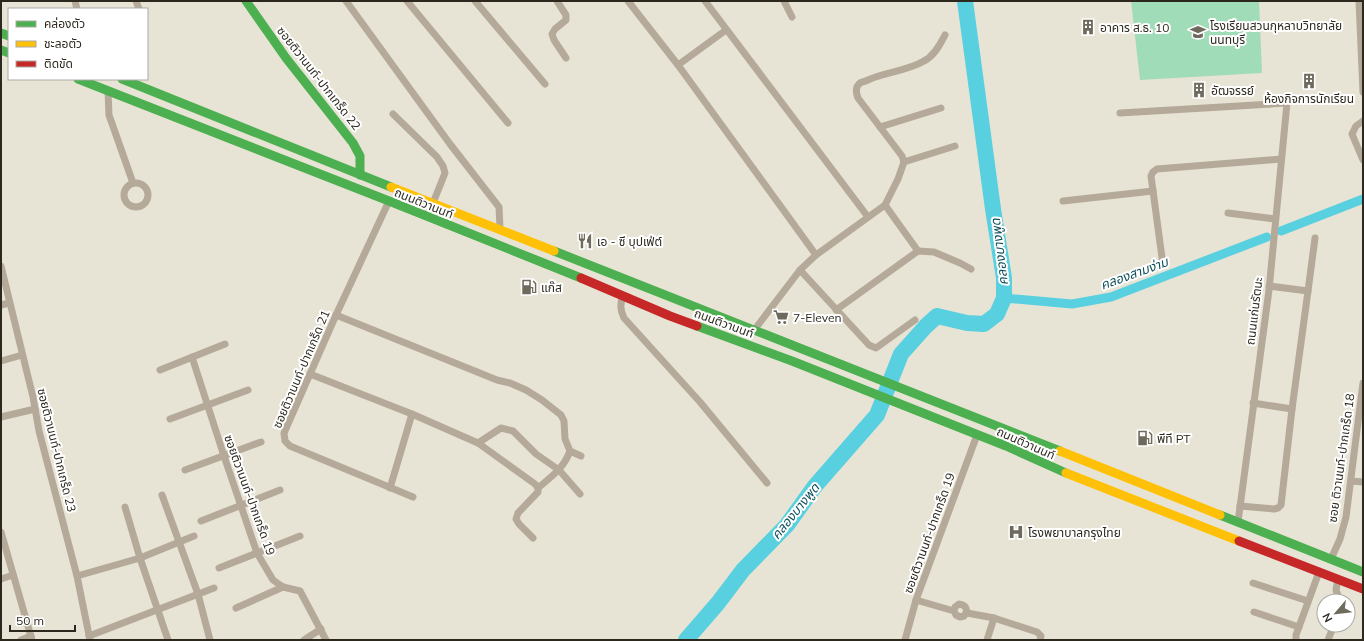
<svg xmlns="http://www.w3.org/2000/svg" width="1364" height="641" font-family="Mulish,'Noto Sans Thai',sans-serif">
	<style>
		.green { fill: #a0dcb7 }
		.lines { fill: none; stroke-linecap: round; stroke-linejoin: round }
		.canal { stroke: #59d0df; stroke-width: 9 }
		.river { stroke: #59d0df; stroke-width: 16 }
		.street { stroke: #b5aa9a; stroke-width: 7 }
		.fast { stroke: #4caf50; stroke-width: 9 }
		.slow { stroke: #ffc107; stroke-width: 9 }
		.jam { stroke: #c62828; stroke-width: 9 }
		.labels { text-anchor: middle; dominant-baseline: central; stroke-width: 4; stroke-linejoin: round; paint-order: stroke }
		.poi-label { font-size: 12px; fill: #2c281e; stroke: #fff; text-anchor: start }
		.street-label { font-size: 12px; fill: #2c281e; stroke: #fff }
		.water-label { font-size: 13px; font-style: italic; fill: #0c4e5a; stroke: #fff }
	</style>
	<rect width="100%" height="100%" fill="#e8e4d5"/>
	<path class="green" d="M1131 1H1259L1262 73 1140 80Z"/>
	<g class="lines">
		<g class="canal">
			<path d="M1281 231 1363 199"/>
			<path d="M1004 298 1072 304 1111 297 1267 237"/>
		</g>
		<path class="river" d="M686 640 718 603 743 570 787 525 815 486 877 415 901 354 926 326 937 316 967 323 984 324 997 314 1004 298V278L993 209 965 1"/>
		<g class="street">
			<path d="M75 1 77 9"/>
			<path d="M136 1 139 9"/>
			<path d="M346 1 450 144 499 207 500 229"/>
			<path d="M407 1 508 123"/>
			<path d="M475 1 545 84"/>
			<path d="M557 1 566 15V20L555 29 552 34 554 40 566 58"/>
			<path d="M628 1 678 65 816 255"/>
			<path d="M705 1 868 217"/>
			<path d="M784 1 792 17"/>
			<path d="M1359 1 1363 92"/>
			<path d="M678 65 726 30"/>
			<path d="M108 91 109 115 133 183"/>
			<path d="M1120 113 1287 103 1269 290 1238 522"/>
			<path d="M393 114 437 157 443 166 445 173 433 203"/>
			<path d="M1363 121 1356 126 1352 134 1363 160"/>
			<path d="M880 127 941 108"/>
			<path d="M904 162 955 146"/>
			<circle cx="136" cy="195" r="12"/>
			<path d="M389 201 336 315 284 433 285 441 290 446 413 497"/>
			<path d="M1063 201 1153 191"/>
			<path d="M885 205 918 251"/>
			<path d="M1228 213 1275 219"/>
			<path d="M1163 265 1151 176 1153 172 1157 169 1281 159"/>
			<path d="M1 266 33 397 39 431 77 576 90 640"/>
			<path d="M800 270 869 345 876 348 915 320"/>
			<path d="M1269 286 1308 291 1315 238"/>
			<path d="M623 295C620 304 620 310 624 318L700 402 767 483"/>
			<path d="M1 305 9 303"/>
			<path d="M836 310 918 251 934 252 960 263 971 269"/>
			<path d="M336 315 497 380 510 383 526 390 542 400 561 415 564 421 565 439 570 451 581 456"/>
			<path d="M755 329 800 270 816 255 885 205 898 179 904 162 902 156 858 98C856 93 855 87 860 83 861 82 866 81 868 80 886 72 907 71 924 61 934 56 940 45 945 35"/>
			<path d="M192 357 224 456 257 553 273 580 283 587 300 591 326 640"/>
			<path d="M1 361 22 355"/>
			<path d="M160 370 225 344"/>
			<path d="M310 374 412 414 478 443"/>
			<path d="M1253 403 1292 409"/>
			<path d="M1 417 35 409"/>
			<path d="M170 419 248 390"/>
			<path d="M185 470 261 442"/>
			<path d="M1351 481 1363 482"/>
			<path d="M390 488 412 414"/>
			<path d="M538 488C551 477 564 468 570 451"/>
			<path d="M162 495 198 594 210 640"/>
			<path d="M1240 506 1274 509 1278 508 1281 505 1292 409 1308 291"/>
			<path d="M125 507 140 558 168 640"/>
			<path d="M201 521 280 490"/>
			<path d="M1 532 32 640"/>
			<path d="M533 538 519 524 516 519 518 513 538 492V488L535 484 478 443 501 428 513 431 536 454 559 470 580 494"/>
			<path d="M1331 559 1340 539 1346 517 1363 383"/>
			<path d="M219 568 300 536"/>
			<path d="M77 576 140 558 194 536"/>
			<path d="M1 579 13 575"/>
			<path d="M1338 579 1336 590 1340 601"/>
			<path d="M1253 583 1308 601"/>
			<path d="M916 600 954 611 956 615 960 617 964 616C969 610 966 605 959 604L955 607 954 611"/>
			<path d="M236 608 283 587"/>
			<path d="M1254 612 1299 627"/>
			<path d="M967 613 994 618"/>
			<path d="M89 636 214 588"/>
			<path d="M21 640 31 636"/>
			<path d="M304 640 321 629"/>
			<path d="M905 640 916 600 977 435"/>
			<path d="M987 640 994 618 1037 632 1041 636 1040 640"/>
			<path d="M1296 640V635L1319 572"/>
			<path d="M1328 640 1334 625"/>
		</g>
		<g class="fast">
			<path d="M246 1 286 58 353 143 360 156V175"/>
			<path d="M1 33 9 36"/>
			<path d="M1 50 9 53"/>
			<path d="M78 79 389 201 581 278"/>
			<path d="M122 79 391 187"/>
			<path d="M554 251 1060 451"/>
			<path d="M697 326 792 361 1006 446 1066 473"/>
			<path d="M1220 515 1363 572"/>
		</g>
		<g class="slow">
			<path d="M391 187 554 251"/>
			<path d="M1060 451 1220 515"/>
			<path d="M1066 473 1239 541"/>
		</g>
		<g class="jam">
			<path d="M581 278 670 316 697 326"/>
			<path d="M1239 541 1363 589"/>
		</g>
	</g>
	<defs>
		<symbol id="building-bare" viewBox="-9 -9 18 18"><path d="M-4-6H4V6H1V3H-1V6H-4ZM-2.5-4.3h1.7v1.8h-1.7ZM.8-4.3h1.7v1.8H.8ZM-2.5-1h1.7V.8h-1.7ZM.8-1h1.7V.8H.8Z" fill="#6e6a5e" stroke="#fff" stroke-width="2.5" paint-order="stroke"/></symbol>
		<symbol id="school-bare" viewBox="-9 -9 18 18"><path d="M0-5L7-2L0 1L-7-2ZM-4 1L0 2.5L4 1V4Q0 6-4 4Z" fill="#6e6a5e" stroke="#fff" stroke-width="2.5" paint-order="stroke"/></symbol>
		<symbol id="restaurant-bare" viewBox="-9 -9 18 18"><path d="M-5-6h1v4h1v-4h1v4h1v-4h1v5L-1.5 .5V6h-2V.5L-5-1ZM5-6V6H3V1.5H1.5Q1.5-4 5-6Z" fill="#6e6a5e" stroke="#fff" stroke-width="2.5" paint-order="stroke"/></symbol>
		<symbol id="fuel-bare" viewBox="-9 -9 18 18"><path d="M-5.5-6h7V0h2V4h1.3V-2.5L3-4.5l.8-.8L6-3V5H2.5V1h-1V6h-7ZM-4.2-4.7v3.2H.2V-4.7Z" fill="#6e6a5e" stroke="#fff" stroke-width="2.5" paint-order="stroke"/></symbol>
		<symbol id="supermarket-bare" viewBox="-9 -9 18 18"><path d="M-6-5.5h2.5l.6 2H6L4.5 2H-2.5L-4.4-4H-6ZM-1.5 3.2a1.3 1.3 0 1 0 .1 0ZM3 3.2a1.3 1.3 0 1 0 .1 0Z" fill="#6e6a5e" stroke="#fff" stroke-width="2.5" paint-order="stroke"/></symbol>
		<symbol id="hospital-bare" viewBox="-9 -9 18 18"><path d="M-5-5h3v3.5h4V-5h3V5h-3V1.5h-4V5h-3Z" fill="#6e6a5e" stroke="#fff" stroke-width="2.5" paint-order="stroke"/></symbol>
	</defs>
	<g fill-rule="evenodd">
		<use href="#building-bare" x="1077" y="16" width="22" height="22"/>
		<use href="#school-bare" x="1187" y="21" width="22" height="22"/>
		<use href="#building-bare" x="1298" y="70" width="22" height="22"/>
		<use href="#building-bare" x="1188" y="79" width="22" height="22"/>
		<use href="#restaurant-bare" x="574" y="230" width="22" height="22"/>
		<use href="#fuel-bare" x="518" y="276" width="22" height="22"/>
		<use href="#supermarket-bare" x="770" y="306" width="22" height="22"/>
		<use href="#fuel-bare" x="1134" y="427" width="22" height="22"/>
		<use href="#hospital-bare" x="1005" y="521" width="22" height="22"/>
	</g>
	<g class="labels">
		<g class="poi-label">
			<text x="1210" y="25">โรงเรียนสวนกุหลาบวิทยาลัย<tspan x="1210" dy="14">นนทบุรี</tspan></text>
			<text x="1100" y="27">อาคาร ส.ธ. 10</text>
			<text x="1211" y="90">อัฒจรรย์</text>
			<text x="1309" y="98" text-anchor="middle">ห้องกิจการนักเรียน</text>
			<text x="597" y="241">เอ - ซี บุปเฟ่ต์</text>
			<text x="541" y="287">แก๊ส</text>
			<text x="793" y="317">7-Eleven</text>
			<text x="1157" y="438">พีที PT</text>
			<text x="1028" y="532">โรงพยาบาลกรุงไทย</text>
		</g>
		<g class="street-label">
			<text transform="translate(319 78) rotate(52)">ซอยติวานนท์-ปากเกร็ด 22</text>
			<text transform="translate(424 203) rotate(22)">ถนนติวานนท์</text>
			<text transform="translate(1254 311) rotate(-83)">ถนนแก่นรัตนะ</text>
			<text transform="translate(724 323) rotate(20)">ถนนติวานนท์</text>
			<text transform="translate(301 369) rotate(-67)">ซอยติวานนท์-ปากเกร็ด 21</text>
			<text transform="translate(1026 443) rotate(24)">ถนนติวานนท์</text>
			<text transform="translate(57 450) rotate(76)">ซอยติวานนท์-ปากเกร็ด 23</text>
			<text transform="translate(1341 458) rotate(-82)">ซอย ติวานนท์-ปากเกร็ด 18</text>
			<text transform="translate(250 495) rotate(70)">ซอยติวานนท์-ปากเกร็ด 19</text>
			<text transform="translate(929 533) rotate(-70)">ซอยติวานนท์-ปากเกร็ด 19</text>
		</g>
		<g class="water-label">
			<text transform="translate(999 252) rotate(-97)">คลองบางพูด</text>
			<text transform="translate(1134 273) rotate(-20)">คลองสามง่าม</text>
			<text transform="translate(795 511) rotate(-51)">คลองบางพูด</text>
		</g>
	</g>
	<rect width="1364" height="641" fill="none" stroke="#2c281e" stroke-width="4"/>
	<rect x="8" y="8" width="140" height="72" fill="#ffffff" stroke="#aba9a5"/>
	<rect x="16" y="21" width="20" height="6" fill="#4caf50" stroke="#aba9a5"/>
	<text x="44" y="28" font-size="12" fill="#2c281e">คล่องตัว</text>
	<rect x="16" y="41" width="20" height="6" fill="#ffc107" stroke="#aba9a5"/>
	<text x="44" y="48" font-size="12" fill="#2c281e">ชะลอตัว</text>
	<rect x="16" y="61" width="20" height="6" fill="#c62828" stroke="#aba9a5"/>
	<text x="44" y="68" font-size="12" fill="#2c281e">ติดขัด</text>
	<g transform="translate(1336 613) rotate(242)"><circle r="19" fill="#ffffff" stroke="#aba9a5"/>
	<path d="M0-3L7 15L0 10L-7 15Z" fill="#6e6a5e"/>
	<text y="-6" font-size="11" font-weight="bold" text-anchor="middle" fill="#2c281e">N</text>
	</g>
	<path d="M10 625v6h65v-6" fill="none" stroke="#2c281e" stroke-width="2"/>
	<text x="16" y="625" font-size="12" fill="#2c281e" stroke="#ffffff" stroke-width="3" paint-order="stroke">50 m</text>
</svg>
